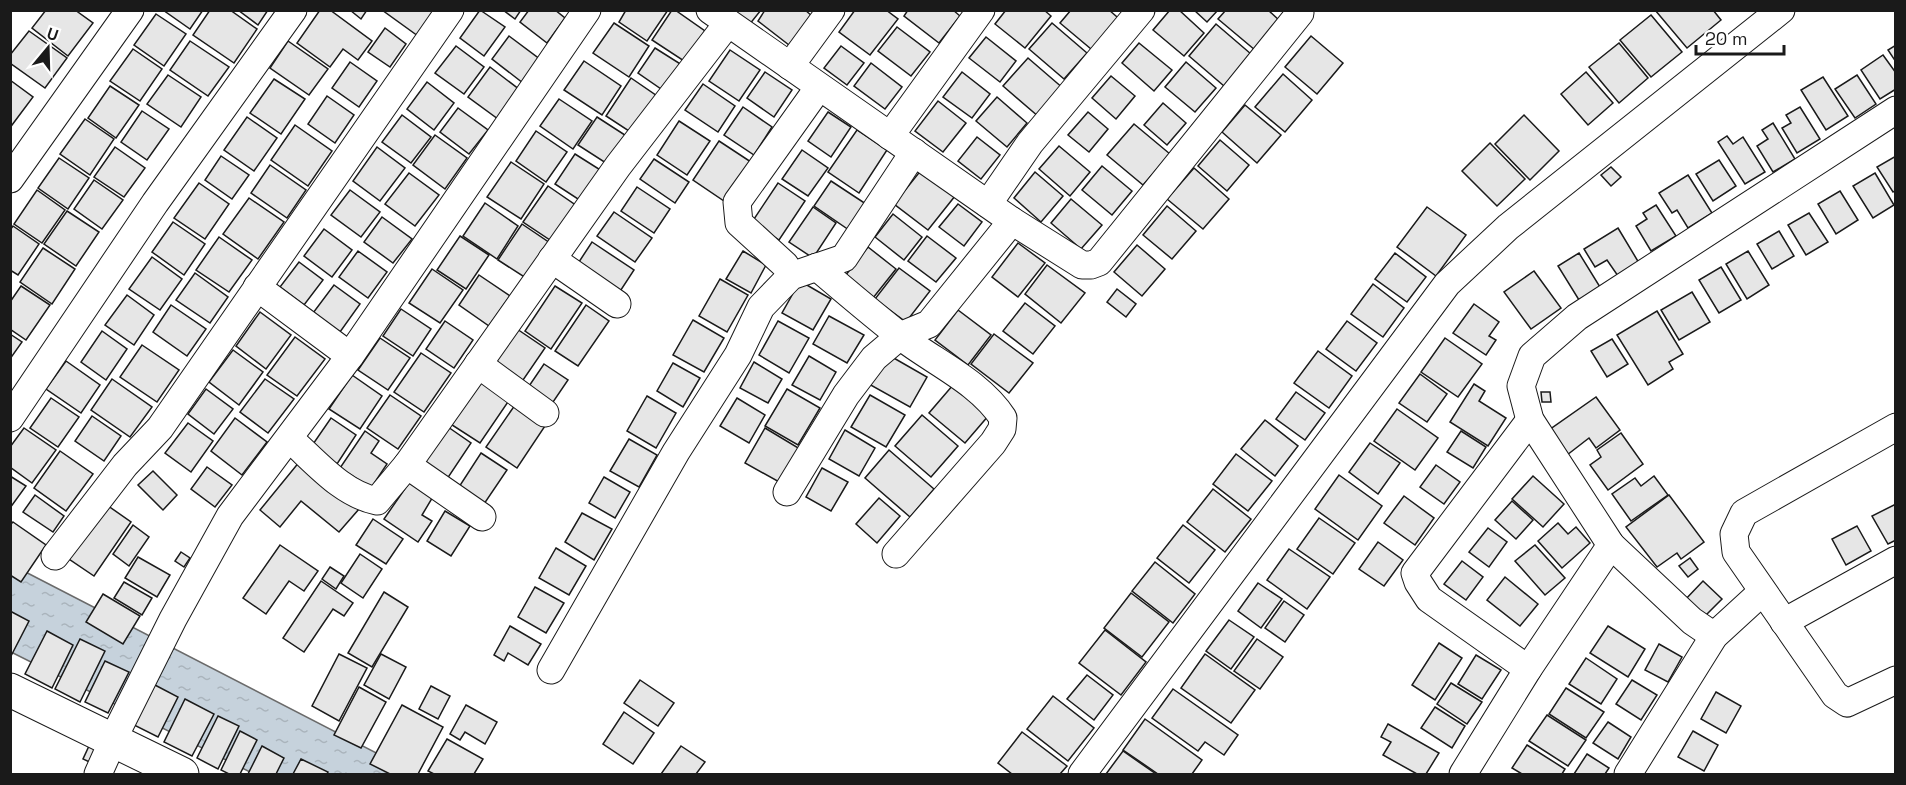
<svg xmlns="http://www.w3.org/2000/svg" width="1906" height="785" font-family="'Space Grotesk',sans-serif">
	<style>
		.water { fill: url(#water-ripples); stroke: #6a6a6a; stroke-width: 1.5 }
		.building { fill: #e6e6e6; stroke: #1a1a1a; stroke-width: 1.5 }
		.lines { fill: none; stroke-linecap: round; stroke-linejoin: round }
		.street-casing { stroke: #1a1a1a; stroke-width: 29 }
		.primary-casing { stroke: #1a1a1a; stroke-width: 35 }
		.street { stroke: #fff; stroke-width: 27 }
		.primary { stroke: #fff; stroke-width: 33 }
	</style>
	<defs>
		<pattern id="water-ripples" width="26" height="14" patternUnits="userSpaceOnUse" patternTransform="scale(1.5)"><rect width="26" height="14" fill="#c6d2dc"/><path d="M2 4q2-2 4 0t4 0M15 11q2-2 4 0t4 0" fill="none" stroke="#aab4bc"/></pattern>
	</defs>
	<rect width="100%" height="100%" fill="#fff"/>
	<path class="water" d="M10 564 417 774H254L11 652Z"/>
	<g class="building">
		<path d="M46 10H75L93 23 68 56 32 28Z"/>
		<path d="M163 10H203L190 29Z"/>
		<path d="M210 10H230L257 29 234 63 193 35Z"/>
		<path d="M238 10H268L258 25Z"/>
		<path d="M320 10H330L372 41 358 60 343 49 330 67 297 43Z"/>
		<path d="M350 10H367L361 19Z"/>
		<path d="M382 10H437L418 36Z"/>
		<path d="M480 10 505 27 484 56 460 38Z"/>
		<path d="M503 10H521L515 19Z"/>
		<path d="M529 10H555L565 18 547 43 520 22Z"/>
		<path d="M626 10H668L647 41 619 22Z"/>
		<path d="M672 10H675L705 31 684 61 652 40Z"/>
		<path d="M730 10H761L749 25Z"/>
		<path d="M765 10H805L812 16 789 45 758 21Z"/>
		<path d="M855 10H886L898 19 870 55 839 32Z"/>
		<path d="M908 10H953L960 16 939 43 904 16Z"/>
		<path d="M1006 10H1044L1051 16 1025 48 995 24Z"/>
		<path d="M1071 10H1109L1124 23 1097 54 1060 23Z"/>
		<path d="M1170 10H1179L1204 33 1184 56 1153 30Z"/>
		<path d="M1194 10H1218L1207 22Z"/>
		<path d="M1226 10H1268L1280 21 1255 50 1218 19Z"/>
		<path d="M1655 10H1713L1721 20 1687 48Z"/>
		<path d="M156 14 186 34 164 66 134 45Z"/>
		<path d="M1651 15 1682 52 1651 77 1620 40Z"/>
		<path d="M614 23 649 46 629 77 593 53Z"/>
		<path d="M1052 23 1087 53 1064 79 1029 49Z"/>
		<path d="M1216 24 1251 54 1224 86 1189 56Z"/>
		<path d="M897 27 930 52 911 76 878 51Z"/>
		<path d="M385 28 406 44 390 67 368 52Z"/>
		<path d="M29 31 67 58 45 88 10 63V55Z"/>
		<path d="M509 36 541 60 523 83 492 59Z"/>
		<path d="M1311 36 1343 63 1317 94 1285 67Z"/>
		<path d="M986 37 1016 61 1000 82 969 58Z"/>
		<path d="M190 41 229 67 208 96 170 70Z"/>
		<path d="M288 41 328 69 309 95 270 68Z"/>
		<path d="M1139 43 1172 70 1154 91 1122 63Z"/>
		<path d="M1619 43 1648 78 1619 103 1589 67Z"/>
		<path d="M1896 45V62L1888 50Z"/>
		<path d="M456 46 484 67 464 94 435 73Z"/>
		<path d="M841 46 864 63 847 85 824 68Z"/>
		<path d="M655 48 682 65 664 91 638 73Z"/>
		<path d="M133 49 162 69 140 101 110 81Z"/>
		<path d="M730 50 760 70 739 101 709 81Z"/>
		<path d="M1883 55 1896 73V89L1880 99 1861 70Z"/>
		<path d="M1028 58 1064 89 1039 117 1003 86Z"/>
		<path d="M584 61 621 86 602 115 564 90Z"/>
		<path d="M350 62 377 81 359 107 332 88Z"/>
		<path d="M1186 62 1216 88 1195 112 1165 87Z"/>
		<path d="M871 63 902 87 885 109 854 86Z"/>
		<path d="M490 67 520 90 498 119 468 97Z"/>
		<path d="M765 72 792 90 774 117 747 98Z"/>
		<path d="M962 72 990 94 972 118 943 97Z"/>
		<path d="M1586 72 1613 103 1588 125 1561 94Z"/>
		<path d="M1283 74 1312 100 1285 132 1255 107Z"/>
		<path d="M168 75 201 97 181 127 147 104Z"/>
		<path d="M1857 75 1876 104 1855 118 1835 89Z"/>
		<path d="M1111 76 1135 96 1116 119 1092 98Z"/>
		<path d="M1823 77 1848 116 1826 130 1801 90Z"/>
		<path d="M631 78 660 98 635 135 606 116Z"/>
		<path d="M274 79 305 99 281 134 250 113Z"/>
		<path d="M10 80 33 97 12 125 10 123Z"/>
		<path d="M427 82 454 103 434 130 407 109Z"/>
		<path d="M703 84 735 106 718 132 685 110Z"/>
		<path d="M110 86 139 105 116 138 88 118Z"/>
		<path d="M327 96 354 115 335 143 308 124Z"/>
		<path d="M997 97 1027 123 1007 147 976 121Z"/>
		<path d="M559 99 592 121 573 149 540 126Z"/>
		<path d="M938 101 966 123 943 152 915 131Z"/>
		<path d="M1163 103 1186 123 1167 145 1144 125Z"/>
		<path d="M1245 105 1281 135 1257 163 1222 132Z"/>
		<path d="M743 107 772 127 754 155 724 135Z"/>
		<path d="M1800 107 1820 139 1797 153 1782 128 1791 123 1786 115Z"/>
		<path d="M458 108 488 130 469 154 440 132Z"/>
		<path d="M142 111 169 129 147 160 121 142Z"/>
		<path d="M828 112 851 127 831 157 808 141Z"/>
		<path d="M1088 112 1108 129 1089 152 1068 135Z"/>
		<path d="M402 115 431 137 411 163 382 142Z"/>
		<path d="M1524 115 1559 151 1530 180 1495 144Z"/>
		<path d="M247 117 277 138 254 171 224 150Z"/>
		<path d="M597 117 628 137 609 165 578 145Z"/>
		<path d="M85 119 114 139 90 175 60 154Z"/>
		<path d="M679 121 710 141 687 175 657 155Z"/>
		<path d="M1773 123 1795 159 1773 172 1757 146 1768 139 1762 130Z"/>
		<path d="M1134 124 1170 154 1143 185 1107 155Z"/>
		<path d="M295 125 332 151 308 186 271 160Z"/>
		<path d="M857 130 887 150 859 193 828 172Z"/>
		<path d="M536 131 567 152 546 182 516 161Z"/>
		<path d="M435 135 467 158 445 189 413 165Z"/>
		<path d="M1727 136 1733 144 1743 137 1765 172 1745 184 1718 142Z"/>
		<path d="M977 137 1000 155 981 179 958 161Z"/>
		<path d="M1220 140 1249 165 1227 191 1198 166Z"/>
		<path d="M719 141 751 162 724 201 693 180Z"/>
		<path d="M1490 143 1525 179 1497 206 1462 171Z"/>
		<path d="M1059 146 1090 172 1070 196 1039 169Z"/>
		<path d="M115 147 145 168 124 197 94 177Z"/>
		<path d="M377 147 405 168 380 201 353 181Z"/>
		<path d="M802 150 828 168 808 196 782 179Z"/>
		<path d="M575 154 602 171 581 201 555 184Z"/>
		<path d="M221 156 249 175 232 199 205 180Z"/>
		<path d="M1896 156V190L1893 192 1877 167Z"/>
		<path d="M59 158 89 178 68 209 38 188Z"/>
		<path d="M654 159 689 182 675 203 640 179Z"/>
		<path d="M1719 160 1736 186 1713 201 1696 174Z"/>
		<path d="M511 162 544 184 521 219 487 197Z"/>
		<path d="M270 165 306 190 287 218 251 193Z"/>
		<path d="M1102 166 1132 191 1112 215 1082 190Z"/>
		<path d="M1611 167 1621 177 1611 186 1601 175Z"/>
		<path d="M1194 168 1229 199 1203 229 1167 199Z"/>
		<path d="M922 169 955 196 928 230 894 204Z"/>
		<path d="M1035 172 1063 196 1041 222 1014 198Z"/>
		<path d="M409 173 439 195 415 226 385 204Z"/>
		<path d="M1875 173 1894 205 1873 218 1853 186Z"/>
		<path d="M1688 175 1712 213 1688 228 1677 210 1672 213 1659 193Z"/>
		<path d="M94 180 123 200 102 229 74 209Z"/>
		<path d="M831 181 866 204 849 230 814 206Z"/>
		<path d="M199 183 229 204 205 239 174 218Z"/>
		<path d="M778 183 805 201 779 240 752 222Z"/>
		<path d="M548 186 577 206 553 242 523 222Z"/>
		<path d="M637 187 670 209 654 233 621 211Z"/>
		<path d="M37 190 65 210 42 243 14 224Z"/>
		<path d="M350 190 380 212 361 237 331 215Z"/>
		<path d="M1840 191 1858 220 1836 234 1818 204Z"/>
		<path d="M249 198 284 222 258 259 223 234Z"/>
		<path d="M1071 199 1102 225 1081 249 1051 223Z"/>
		<path d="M485 203 518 226 497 259 463 236Z"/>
		<path d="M958 204 982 222 964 246 939 227Z"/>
		<path d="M1656 205 1676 236 1651 251 1636 226 1647 219 1643 213Z"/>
		<path d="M1167 206 1196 231 1172 259 1143 235Z"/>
		<path d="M813 207 836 223 813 258 789 242Z"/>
		<path d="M1427 207 1466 235 1436 276 1397 247Z"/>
		<path d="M67 211 99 232 76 266 44 244Z"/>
		<path d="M614 212 652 238 635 262 597 236Z"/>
		<path d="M1809 213 1828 242 1806 255 1788 225Z"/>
		<path d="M893 214 922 237 904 260 875 237Z"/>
		<path d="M382 217 412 239 393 263 364 242Z"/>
		<path d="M173 222 205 244 184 275 152 252Z"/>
		<path d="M522 224 553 245 529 280 498 260Z"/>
		<path d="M13 226 39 244 18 275 10 270V230Z"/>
		<path d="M1618 228 1639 263 1618 276 1607 260 1595 267 1584 249Z"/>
		<path d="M324 229 352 250 332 277 304 256Z"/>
		<path d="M1779 231 1794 256 1772 269 1757 244Z"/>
		<path d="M460 236 489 255 466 289 437 270Z"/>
		<path d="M927 236 956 258 936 282 908 261Z"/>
		<path d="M219 237 252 260 229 292 196 270Z"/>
		<path d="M592 242 634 270 617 296 575 268Z"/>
		<path d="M1018 243 1045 263 1018 297 992 277Z"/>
		<path d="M1137 245 1165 269 1142 296 1114 272Z"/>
		<path d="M868 247 896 269 873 298 845 276Z"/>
		<path d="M43 248 75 269 52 304 20 282Z"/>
		<path d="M358 251 387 272 368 298 339 277Z"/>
		<path d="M743 251 766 265 751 293 726 279Z"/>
		<path d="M1748 251 1769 285 1747 299 1726 264Z"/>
		<path d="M1395 253 1426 277 1407 302 1375 279Z"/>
		<path d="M1579 253 1600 287 1579 300 1558 266Z"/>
		<path d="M152 257 182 279 160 310 129 289Z"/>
		<path d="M299 262 323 280 304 305 280 287Z"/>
		<path d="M1047 265 1085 293 1061 323 1025 294Z"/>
		<path d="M1721 267 1741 300 1719 313 1699 280Z"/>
		<path d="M899 268 930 291 906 322 875 299Z"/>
		<path d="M432 269 463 290 440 323 409 303Z"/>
		<path d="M1534 271 1561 308 1531 329 1504 292Z"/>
		<path d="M195 273 228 297 210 323 176 300Z"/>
		<path d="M479 275 510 296 489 326 459 305Z"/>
		<path d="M720 279 748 295 727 332 699 316Z"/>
		<path d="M800 281 831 299 813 330 782 313Z"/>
		<path d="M1373 284 1404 308 1383 337 1351 314Z"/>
		<path d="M334 285 360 304 340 332 313 313Z"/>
		<path d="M21 286 50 305 26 340 10 329V302Z"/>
		<path d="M555 286 582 303 551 349 525 331Z"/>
		<path d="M1117 289 1136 304 1126 317 1107 302Z"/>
		<path d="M1692 292 1710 322 1679 340 1661 310Z"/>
		<path d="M127 295 154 315 134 345 105 325Z"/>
		<path d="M1025 303 1055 326 1033 354 1003 331Z"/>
		<path d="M1474 304 1499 322 1489 336 1496 340 1486 355 1453 333Z"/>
		<path d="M171 305 206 329 187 356 153 332Z"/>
		<path d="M586 305 609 321 578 366 555 351Z"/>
		<path d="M401 309 431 329 413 356 383 336Z"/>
		<path d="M958 310 991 335 968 365 935 340Z"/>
		<path d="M1657 311 1683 354 1669 362 1673 369 1648 385 1617 335Z"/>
		<path d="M260 312 291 335 266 369 236 346Z"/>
		<path d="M829 316 864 335 847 363 813 344Z"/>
		<path d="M693 320 724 338 704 372 673 355Z"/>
		<path d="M445 321 473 340 454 368 426 349Z"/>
		<path d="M778 321 809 338 789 373 759 355Z"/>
		<path d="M1347 321 1377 343 1356 371 1326 349Z"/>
		<path d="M517 329 545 348 521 383 493 364Z"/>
		<path d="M102 331 127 349 106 380 81 362Z"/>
		<path d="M10 334 22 342 10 359Z"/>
		<path d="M994 334 1033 363 1009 393 971 364Z"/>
		<path d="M295 337 325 359 297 396 267 375Z"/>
		<path d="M380 338 410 358 388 390 358 370Z"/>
		<path d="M1445 338 1482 364 1458 397 1421 372Z"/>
		<path d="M1612 339 1628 364 1607 377 1591 351Z"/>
		<path d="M142 345 179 370 157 402 120 377Z"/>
		<path d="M233 350 263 372 239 405 209 382Z"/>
		<path d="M1318 351 1352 376 1329 408 1294 383Z"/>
		<path d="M421 353 451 373 424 412 394 392Z"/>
		<path d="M885 353 927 377 910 407 867 383Z"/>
		<path d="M809 356 836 372 820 400 792 385Z"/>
		<path d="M66 361 100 385 81 413 46 389Z"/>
		<path d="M754 362 782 379 768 403 740 388Z"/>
		<path d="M673 363 700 378 683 407 657 391Z"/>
		<path d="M544 364 568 380 551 405 527 389Z"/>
		<path d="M1420 374 1447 394 1427 422 1399 403Z"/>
		<path d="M352 375 382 396 360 429 329 409Z"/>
		<path d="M112 379 152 407 130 437 91 410Z"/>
		<path d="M265 379 294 399 268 433 240 412Z"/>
		<path d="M479 379 510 399 480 443 449 423Z"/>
		<path d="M1474 384 1485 391 1479 401 1506 418 1488 446 1450 422Z"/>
		<path d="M953 385 989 415 965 443 929 413Z"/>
		<path d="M206 389 233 409 214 434 188 414Z"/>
		<path d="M787 389 820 408 798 445 765 426Z"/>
		<path d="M1296 392 1325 413 1305 440 1276 419Z"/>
		<path d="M1541 392H1550L1551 402H1542Z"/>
		<path d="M390 395 421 416 398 449 367 428Z"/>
		<path d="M870 395 905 415 886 447 851 427Z"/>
		<path d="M647 396 676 413 656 448 627 431Z"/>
		<path d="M1596 397 1620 430 1596 448 1589 438 1567 455 1549 430Z"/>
		<path d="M51 398 79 417 58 447 30 428Z"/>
		<path d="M737 398 765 415 749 443 720 426Z"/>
		<path d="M515 405 545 426 517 468 486 447Z"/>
		<path d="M1397 409 1438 438 1415 470 1374 441Z"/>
		<path d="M922 415 958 446 931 477 895 446Z"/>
		<path d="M92 416 121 436 104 461 75 441Z"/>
		<path d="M235 418 267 442 242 475 211 451Z"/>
		<path d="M331 418 356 435 337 464 311 447Z"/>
		<path d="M1265 420 1298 446 1275 476 1241 449Z"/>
		<path d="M188 423 213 441 191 472 165 453Z"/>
		<path d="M448 427 471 443 445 482 422 466Z"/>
		<path d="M24 428 56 450 32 483 10 467V447Z"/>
		<path d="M765 428 800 449 781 483 745 463Z"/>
		<path d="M845 430 875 448 859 476 829 459Z"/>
		<path d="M365 431 379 441 371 453 387 464 371 488 340 468Z"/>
		<path d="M1461 431 1486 447 1473 468 1447 452Z"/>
		<path d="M1621 433 1643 464 1608 490 1590 465 1601 457 1597 450Z"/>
		<path d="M629 439 657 455 639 487 610 471Z"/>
		<path d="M1370 443 1400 463 1378 494 1349 472Z"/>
		<path d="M889 450 934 489 910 517 865 478Z"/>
		<path d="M60 451 93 474 66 511 34 488Z"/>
		<path d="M481 453 507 470 482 507 457 490Z"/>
		<path d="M1236 454 1272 481 1248 511 1213 484Z"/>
		<path d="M300 461 359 509 339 532 301 501 280 527 260 510Z"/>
		<path d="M1436 465 1460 482 1444 504 1420 487Z"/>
		<path d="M207 467 232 485 215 507 191 489Z"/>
		<path d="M822 468 848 482 831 511 806 497Z"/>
		<path d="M153 471 177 495 163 510 138 485Z"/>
		<path d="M1339 475 1382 506 1358 540 1315 509Z"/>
		<path d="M10 476 26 486 10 508Z"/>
		<path d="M1533 476 1564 504 1543 527 1512 499Z"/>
		<path d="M1654 476 1668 495 1631 521 1612 494 1635 478 1641 486Z"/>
		<path d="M604 477 630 492 615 518 589 503Z"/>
		<path d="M411 480 434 495 422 515 432 521 418 542 384 519Z"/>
		<path d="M1213 489 1251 519 1225 552 1187 522Z"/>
		<path d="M35 495 64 516 53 532 23 512Z"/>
		<path d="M1669 495 1704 542 1681 559 1677 553 1657 567 1626 527Z"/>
		<path d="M1404 496 1434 518 1415 545 1384 523Z"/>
		<path d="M879 498 900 516 877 543 856 524Z"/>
		<path d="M1512 501 1533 520 1516 539 1495 520Z"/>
		<path d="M104 503 131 522 94 576 66 557Z"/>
		<path d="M1896 504V540L1888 544 1872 516Z"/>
		<path d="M445 511 470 526 451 556 427 541Z"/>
		<path d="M582 513 612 529 594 560 565 542Z"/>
		<path d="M1319 518 1355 543 1333 574 1297 549Z"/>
		<path d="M373 519 403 539 386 564 356 545Z"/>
		<path d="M13 522 46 545 21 582 10 575V525Z"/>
		<path d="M1558 523 1568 534 1576 527 1590 543 1562 568 1538 541Z"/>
		<path d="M133 525 149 537 129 566 113 554Z"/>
		<path d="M1183 525 1215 550 1189 583 1157 558Z"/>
		<path d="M1857 526 1871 551 1846 565 1832 539Z"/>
		<path d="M1488 528 1507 542 1489 567 1469 552Z"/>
		<path d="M1378 542 1403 560 1384 586 1359 569Z"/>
		<path d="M280 545 318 571 304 591 289 581 266 614 243 598Z"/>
		<path d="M1535 545 1565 578 1545 595 1515 561Z"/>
		<path d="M556 548 586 566 569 595 539 578Z"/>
		<path d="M1289 549 1330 577 1307 609 1267 580Z"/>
		<path d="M181 552 190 558 184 567 175 561Z"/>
		<path d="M360 554 382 569 363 598 341 583Z"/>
		<path d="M138 557 170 575 157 597 125 578Z"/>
		<path d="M1690 558 1698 569 1688 577 1679 566Z"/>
		<path d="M1462 561 1483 577 1466 600 1444 584Z"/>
		<path d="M1155 562 1195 594 1173 623 1132 591Z"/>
		<path d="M330 567 344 576 336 589 322 579Z"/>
		<path d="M1505 577 1538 604 1520 626 1487 600Z"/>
		<path d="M321 581 353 603 344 616 333 609 304 652 283 638Z"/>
		<path d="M1703 581 1722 599 1703 618 1684 601Z"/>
		<path d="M124 582 152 598 142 615 114 598Z"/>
		<path d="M1258 583 1282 599 1261 628 1238 611Z"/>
		<path d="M535 587 564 603 546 633 518 617Z"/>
		<path d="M384 592 408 607 372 667 348 653Z"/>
		<path d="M1131 593 1169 622 1142 657 1104 628Z"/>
		<path d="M103 594 140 616 123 644 86 622Z"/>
		<path d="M1284 601 1304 615 1285 642 1265 628Z"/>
		<path d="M10 611 29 621 10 658Z"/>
		<path d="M1229 620 1254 637 1231 669 1206 651Z"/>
		<path d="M510 626 541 644 528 665 508 653 504 661 494 655Z"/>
		<path d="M1608 626 1645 649 1628 677 1590 653Z"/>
		<path d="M1105 630 1146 662 1121 695 1079 663Z"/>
		<path d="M47 631 73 645 52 688 25 674Z"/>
		<path d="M80 639 105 651 80 702 55 689Z"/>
		<path d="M1257 639 1283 657 1260 689 1234 671Z"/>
		<path d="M1439 643 1462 658 1435 700 1412 685Z"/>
		<path d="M1659 644 1682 657 1668 682 1645 670Z"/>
		<path d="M339 654 367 668 339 721 312 706Z"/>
		<path d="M381 654 406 667 389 699 364 685Z"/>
		<path d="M1205 654 1255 690 1231 723 1181 688Z"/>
		<path d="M1476 655 1501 670 1482 699 1458 684Z"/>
		<path d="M1586 658 1617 679 1601 704 1569 684Z"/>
		<path d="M105 661 129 672 108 713 85 702Z"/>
		<path d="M1087 675 1113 695 1094 720 1067 699Z"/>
		<path d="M640 680 674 703 658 726 624 703Z"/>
		<path d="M1632 680 1657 695 1641 720 1616 704Z"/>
		<path d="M1451 683 1482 702 1467 724 1437 704Z"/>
		<path d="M153 684 178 697 158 737 132 724Z"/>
		<path d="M431 686 450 696 438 719 419 709Z"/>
		<path d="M359 687 386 702 361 748 334 735Z"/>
		<path d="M1566 688 1604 712 1586 738 1549 714Z"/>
		<path d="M1173 689 1238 735 1224 755 1205 742 1198 751 1152 718Z"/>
		<path d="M1716 692 1741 706 1726 733 1701 719Z"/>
		<path d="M1053 696 1094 728 1068 761 1027 729Z"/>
		<path d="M185 699 214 714 192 756 164 742Z"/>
		<path d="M402 705 443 727 418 774H390L370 764Z"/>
		<path d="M466 705 497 722 485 744 465 732 460 740 450 734Z"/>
		<path d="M1435 707 1465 726 1452 748 1421 728Z"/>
		<path d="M624 712 654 733 633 764 603 744Z"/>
		<path d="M1547 715 1586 740 1568 766 1529 741Z"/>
		<path d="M218 716 239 726 218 769 197 758Z"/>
		<path d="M1145 719 1202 760 1192 774H1158L1123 750Z"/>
		<path d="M1608 722 1631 737 1618 759 1593 743Z"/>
		<path d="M1388 724 1439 753 1426 774H1417L1383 755 1391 742 1381 737Z"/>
		<path d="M240 731 257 740 240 774H229L221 770Z"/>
		<path d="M1693 731 1718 745 1704 771 1678 757Z"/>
		<path d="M1022 732 1067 766 1060 774H1012L998 763Z"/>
		<path d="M447 739 483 759 474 774H434L428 771Z"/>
		<path d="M1527 745 1565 769 1562 774H1522L1512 768Z"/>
		<path d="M89 746 104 754 98 766 83 759Z"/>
		<path d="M262 746 284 758 276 774H248Z"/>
		<path d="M681 746 705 762 696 774H661Z"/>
		<path d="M1123 751 1156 774H1106Z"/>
		<path d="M1587 754 1609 768 1605 774H1574Z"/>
		<path d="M301 759 328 772 327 774H293Z"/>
	</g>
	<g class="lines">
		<defs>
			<g id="street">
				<path d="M710 10 1012 221 1082 265H1091L1099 262 1300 13"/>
				<path d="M790 66 831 10"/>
				<path d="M890 136 981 10"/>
				<path d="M10 179 130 10"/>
				<path d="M988 204 1030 143 1141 10"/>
				<path d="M552 259 617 304"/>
				<path d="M817 267C844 290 871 313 899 335 933 362 979 381 1003 418L1002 429 993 443 896 554"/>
				<path d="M791 276 785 265 739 223 737 202 819 87"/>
				<path d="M257 287 350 356"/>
				<path d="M478 364 545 413"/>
				<path d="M10 418 155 203 293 10"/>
				<path d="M1896 427 1744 513 1734 534 1736 552 1835 695 1847 703 1896 680"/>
				<path d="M290 439C316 462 342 494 377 501L407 465 618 166 728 23"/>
				<path d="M407 465 482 517"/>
				<path d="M787 492 846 395 874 358 900 336 929 324 1012 221"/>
				<path d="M55 556 125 465 160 428 450 10"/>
				<path d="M1784 622 1896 560"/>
				<path d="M1714 636 1692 621 1611 545 1530 420 1521 386 1532 356 1577 317 1896 110"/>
				<path d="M1528 669 1429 599 1418 582 1415 573 1530 420"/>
				<path d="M551 670 676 452 738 355 761 307 791 276 844 258 914 152"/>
				<path d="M98 774 120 725 173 619 230 516 350 356 587 10"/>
				<path d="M1082 774 1447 284 1508 227 1781 10"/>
				<path d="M1463 774 1528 669 1611 545"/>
				<path d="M1628 774 1714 636 1762 592"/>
			</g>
			<path id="primary" d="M10 690 182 774"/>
		</defs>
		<use href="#street" class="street-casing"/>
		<use href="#primary" class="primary-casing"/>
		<use href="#street" class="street"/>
		<use href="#primary" class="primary"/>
	</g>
	<rect width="1906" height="785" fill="none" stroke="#1a1a1a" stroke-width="24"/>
	<g transform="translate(48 48) rotate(19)" stroke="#ffffff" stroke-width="4.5" paint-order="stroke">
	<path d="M0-4.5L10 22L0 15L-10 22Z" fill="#1a1a1a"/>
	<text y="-9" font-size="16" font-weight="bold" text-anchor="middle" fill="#1a1a1a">U</text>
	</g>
	<path d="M1696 45v9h88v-9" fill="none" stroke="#1a1a1a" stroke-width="3"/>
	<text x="1705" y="45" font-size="18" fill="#1a1a1a" stroke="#ffffff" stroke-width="4.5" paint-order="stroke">20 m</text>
</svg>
